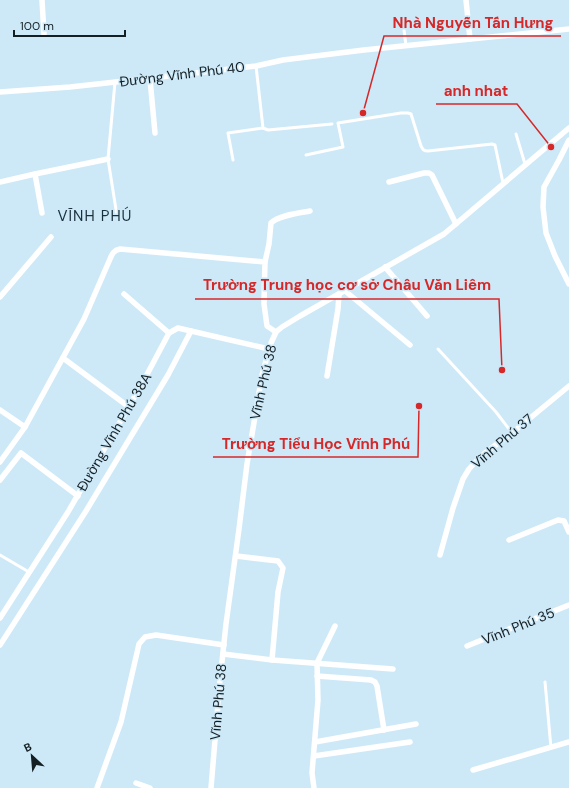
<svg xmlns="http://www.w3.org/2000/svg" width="569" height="788" font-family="'DM Sans',sans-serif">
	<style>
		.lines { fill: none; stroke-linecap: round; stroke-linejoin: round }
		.lane { stroke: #fff; stroke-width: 3 }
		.street { stroke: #fff; stroke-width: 5.5 }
		.labels { text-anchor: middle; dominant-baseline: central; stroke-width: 3; stroke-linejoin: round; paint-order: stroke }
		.street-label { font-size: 14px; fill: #141f24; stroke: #cde9f8 }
		.neighbourhood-label { font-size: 15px; letter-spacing: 1px; fill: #1a313c; stroke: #cde9f8 }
		.leader { fill: none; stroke: #d62828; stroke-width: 1.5 }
		.callout-dot { fill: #d62828; stroke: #cde9f8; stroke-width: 1.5 }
		.callout-label { font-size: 15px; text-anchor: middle; font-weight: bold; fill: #d62828; stroke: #cde9f8; stroke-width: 3; stroke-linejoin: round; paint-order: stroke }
	</style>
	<rect width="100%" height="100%" fill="#cde9f8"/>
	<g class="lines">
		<g class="lane">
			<path d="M404 30 406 46"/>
			<path d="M256 66 263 128 268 130 332 124"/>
			<path d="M115 82 108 159 117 216"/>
			<path d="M516 134 525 164"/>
			<path d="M306 155 343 147 338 123 401 113H408L411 114 421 146C423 150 424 151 428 151L492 144 495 145 503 183"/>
			<path d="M233 160 228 133 263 128"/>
			<path d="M438 349 496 412 512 433"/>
			<path d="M0 555 29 572"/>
			<path d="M545 682 551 748"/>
		</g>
		<g class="street">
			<path d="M42 0 44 34"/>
			<path d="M466 0 470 39"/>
			<path d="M150 79 155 133"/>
			<path d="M0 92 70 87 143 79 256 66 283 60 364 50 569 29"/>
			<path d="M569 140 559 160 544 187 543 207 546 233 555 256 569 284"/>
			<path d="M35 174 42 213"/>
			<path d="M0 182 35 174 108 159"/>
			<path d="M389 182 424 173H429L432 175 456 224"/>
			<path d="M265 262 269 244 271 223C279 215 299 213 310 211"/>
			<path d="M385 267 427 316"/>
			<path d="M344 290 410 345"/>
			<path d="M124 294 169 333"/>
			<path d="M0 297 51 237"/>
			<path d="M63 358 129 407"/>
			<path d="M327 376 338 309 339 294"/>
			<path d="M0 410 25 427 0 462"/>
			<path d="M25 427 84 319 110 259C112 254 114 250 120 249L265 262 264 304 267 326 276 332"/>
			<path d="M227 444 250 448"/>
			<path d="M0 480 21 453 78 496"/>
			<path d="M509 540 558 520 564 521 569 532"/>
			<path d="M440 555 453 508 463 479 469 469 480 457 493 447 512 433 569 386"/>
			<path d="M236 556 278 561 283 568 278 592 272 660 393 669"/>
			<path d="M0 618 68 512 143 382 169 333 178 328 269 349"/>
			<path d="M0 645 86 511 168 375 191 331"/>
			<path d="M467 646 569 605"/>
			<path d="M223 654 272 660"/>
			<path d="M317 676 371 680 375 682 377 686 384 730"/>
			<path d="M315 742 416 724"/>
			<path d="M314 756 410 742"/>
			<path d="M473 770 569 742"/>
			<path d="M136 783 150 788"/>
			<path d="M97 788 121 722 139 644 145 637 156 635 224 645"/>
			<path d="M211 788 220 680 226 624 239 529 247 464 262 375 271 343 276 332 282 327 300 316 444 234 569 128"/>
			<path d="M314 788 312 773 318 700 317 663 335 626"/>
		</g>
	</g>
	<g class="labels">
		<g class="street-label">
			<text transform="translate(182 74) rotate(-7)">Đường Vĩnh Phú 40</text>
			<text transform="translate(263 382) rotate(-77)">Vĩnh Phú 38</text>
			<text transform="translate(114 432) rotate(-60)">Đường Vĩnh Phú 38A</text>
			<text transform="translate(502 441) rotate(-40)">Vĩnh Phú 37</text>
			<text transform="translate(518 626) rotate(-22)">Vĩnh Phú 35</text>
			<text transform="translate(218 702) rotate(-85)">Vĩnh Phú 38</text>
		</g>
		<g class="neighbourhood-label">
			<text x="95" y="216">VĨNH PHÚ</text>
		</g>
	</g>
	<path class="leader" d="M363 113L384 36H561M551 147L517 104H436M502 370L499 299H195M419 406L418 457H213"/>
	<g class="callout-dot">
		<circle cx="363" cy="113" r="4"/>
		<circle cx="551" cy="147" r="4"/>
		<circle cx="502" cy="370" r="4"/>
		<circle cx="419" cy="406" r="4"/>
	</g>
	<g class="callout-label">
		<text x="473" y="28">Nhà Nguyễn Tấn Hưng</text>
		<text x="476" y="96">anh nhat</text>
		<text x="347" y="290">Trường Trung học cơ sở Châu Văn Liêm</text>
		<text x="316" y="449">Trường Tiểu Học Vĩnh Phú</text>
	</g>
	<g transform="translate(32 756) rotate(334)" stroke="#cde9f8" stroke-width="3" paint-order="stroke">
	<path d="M0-3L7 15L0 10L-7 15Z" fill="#141f24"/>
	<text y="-6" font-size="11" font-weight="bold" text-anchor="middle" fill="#141f24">B</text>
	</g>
	<path d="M14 30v6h111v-6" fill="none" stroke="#141f24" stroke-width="2"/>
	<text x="20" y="30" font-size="12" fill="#141f24" stroke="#cde9f8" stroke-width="3" paint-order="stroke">100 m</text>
</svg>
